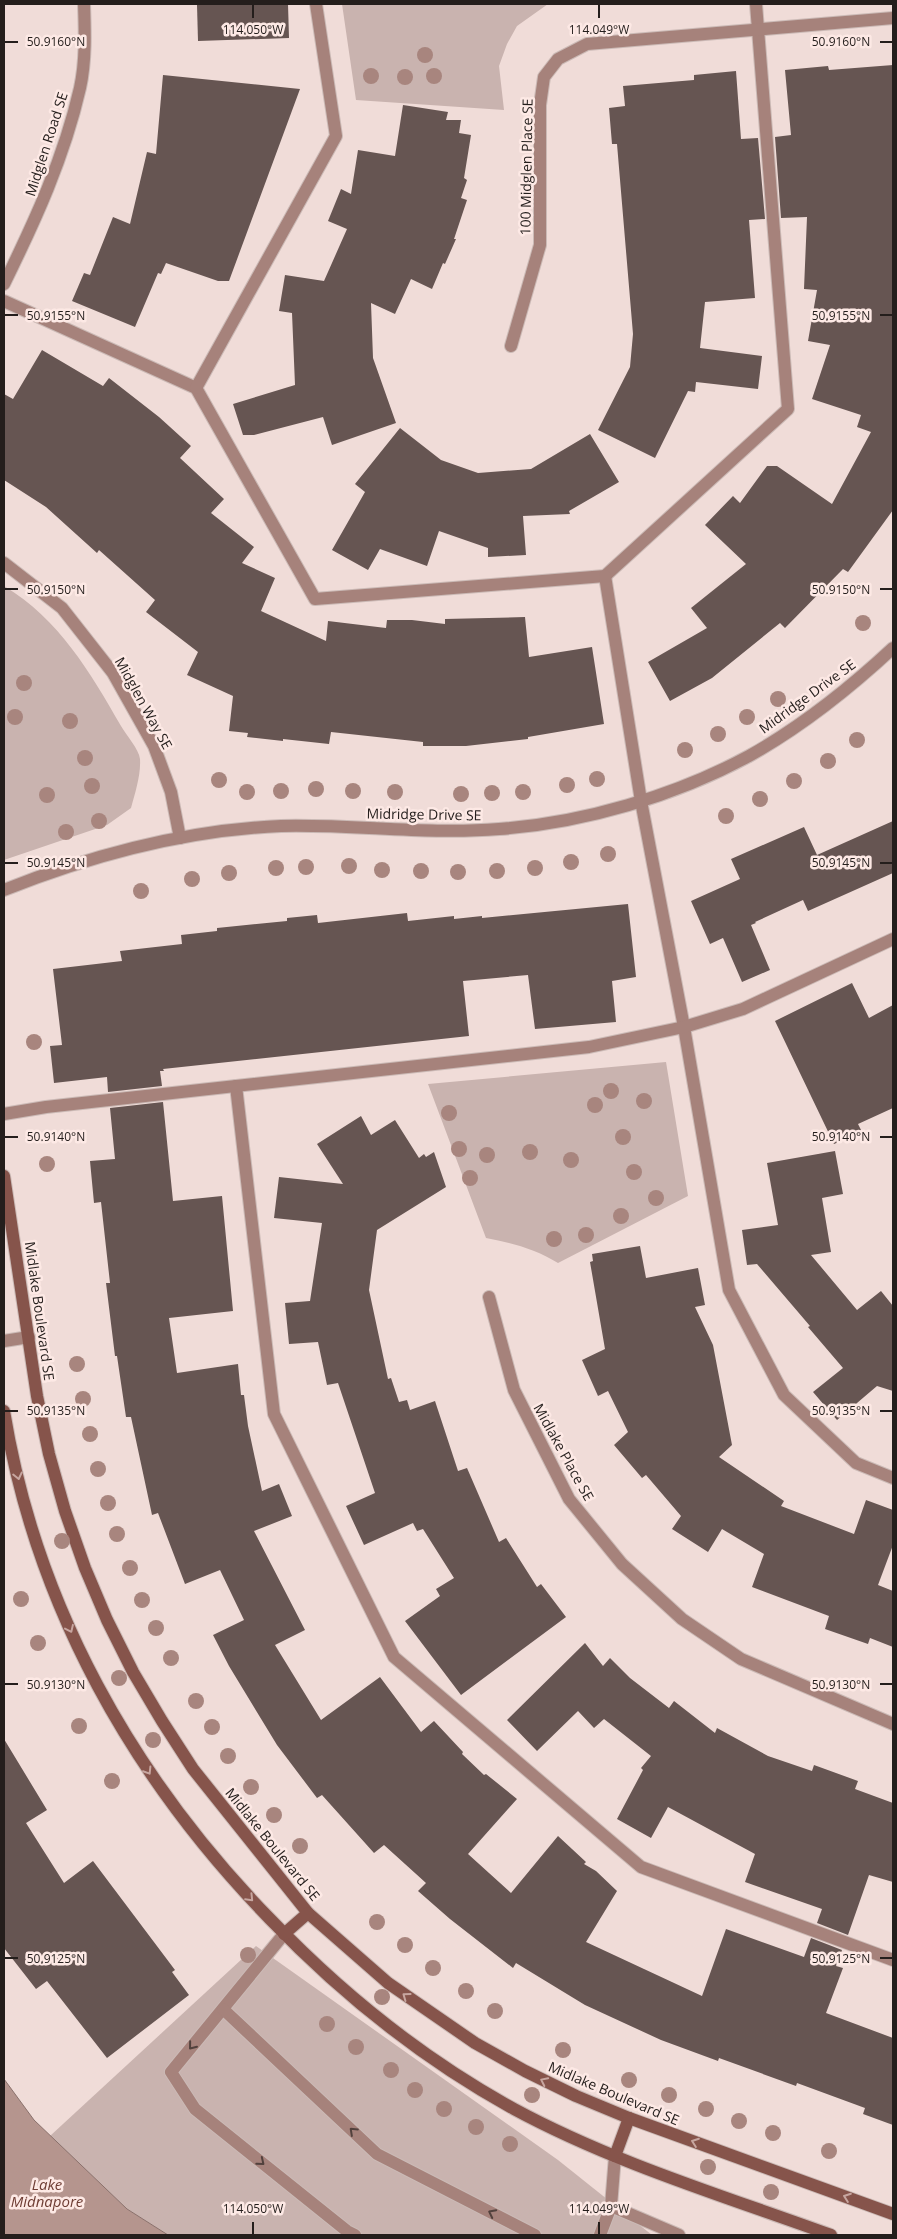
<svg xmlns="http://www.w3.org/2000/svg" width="897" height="2239" font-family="'Open Sans',sans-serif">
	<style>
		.green { fill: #c9b3af }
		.water { fill: #b5958e; stroke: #8a716c }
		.building { fill: #665552 }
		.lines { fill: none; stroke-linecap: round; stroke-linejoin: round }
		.lane-casing { stroke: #cbbab6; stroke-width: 14 }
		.street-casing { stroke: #cbbab6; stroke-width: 14 }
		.secondary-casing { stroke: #cbbab6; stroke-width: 14 }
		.lane { stroke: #a6827b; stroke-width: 12 }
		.street { stroke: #a6827b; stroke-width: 12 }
		.secondary { stroke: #86544b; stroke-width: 12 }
		.tree { fill: #a8857e }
		.oneway { stroke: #c7a6a0 }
		.oneway2 { stroke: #52413d }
		.ticks { fill: none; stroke: #241e1c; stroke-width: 2 }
		.labels { text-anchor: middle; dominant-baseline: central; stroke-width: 5; stroke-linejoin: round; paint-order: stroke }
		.street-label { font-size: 14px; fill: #241e1c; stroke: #fde9e5 }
		.water-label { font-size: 15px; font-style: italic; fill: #6f3e35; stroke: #fde9e5 }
		.ticks-label { font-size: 12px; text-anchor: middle; fill: #241e1c; stroke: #fde9e5; stroke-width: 5; stroke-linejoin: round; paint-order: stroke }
	</style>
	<rect width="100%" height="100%" fill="#f0dcd8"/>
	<g class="green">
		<path d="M342 4H548L517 26 507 44 499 66 504 110 356 100Z"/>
		<path d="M4 586C59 619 90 672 121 726 126 735 139 749 140 759 141 775 135 793 131 808L107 825 4 860Z"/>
		<path d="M666 1062 688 1196 558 1263C535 1249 512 1243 486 1238L428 1084Z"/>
		<path d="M256 1946 558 2160 652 2235H168L127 2209 50 2136Z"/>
	</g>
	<path class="water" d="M4 2079 34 2120 127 2209 168 2235H4Z"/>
	<g class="building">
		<path d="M242 4H288L289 38 198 41 197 5Z"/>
		<path d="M893 65V510L848 572 843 569 785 628 780 623 712 678 670 701 648 662 707 628 691 608 746 564 705 525 733 496 740 503 767 466H777L832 504 871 432 857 427 861 415 812 399 830 345 808 341 817 290 804 289 807 217 781 218 775 137 791 135 785 70 828 66 829 70Z"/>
		<path d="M736 71 741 139 758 138 765 219 749 220 755 298 705 302 700 348 762 356 758 389 696 382 695 392 688 391 655 458 598 430 630 367 633 334 617 144H612L609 108 625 106 623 86 694 80V75Z"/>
		<path d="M163 75 300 89 229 281H218L166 263 161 274 158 273 135 327 72 301 84 273 90 275 113 217 130 224 147 152 156 154Z"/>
		<path d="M403 105 448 112 446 120H461L459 133 471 135 464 178 467 180 461 198 467 200 454 239H456L445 264 443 263 432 289 411 279 395 314 371 303 373 358 396 423 332 445 323 417 254 435H243L233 404 295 385 292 313 279 311 285 275 324 281 347 229 328 221 341 189 351 194 358 150 395 156Z"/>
		<path d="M42 350 103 386 109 378 159 417 191 446 180 458 224 499 211 513 254 547 242 563 275 578 261 611 326 641 328 621 386 628 387 620H412L445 624V619L525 617 529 657 592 647 604 724 528 737V739L466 746H423V742L331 732 329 744 283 739V741L247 737 248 733 229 731 233 696 187 675 198 652 146 612 155 600 99 550 97 553 46 507 4 480V394L13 399Z"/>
		<path d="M400 428 441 460 478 473 531 469 590 434 619 482 569 511 570 514 523 516 526 555 488 557V548L439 531 427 566 380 549 368 570 332 550 365 492 355 484Z"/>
		<path d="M893 821V873L808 911 803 900 755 922 756 923 751 925 770 970 742 982 723 938 710 944 691 901 740 879 731 859 804 827 817 855Z"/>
		<path d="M628 904 636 977 612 981 616 1022 535 1029 528 975 463 981 469 1036 163 1069 164 1071H160L162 1086 108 1092 107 1077 54 1083 50 1046 62 1045 53 969 122 961 120 951 182 944 181 935 217 931V928L287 921V918L317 915 318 923 407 913 408 921 454 916V919L482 916V918Z"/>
		<path d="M852 983 869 1018 893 1005V1108L858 1124 862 1132 834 1144 775 1021Z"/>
		<path d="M163 1102 173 1201 222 1196 233 1311 169 1318 177 1373 238 1364 241 1395H244L248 1426 262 1491 279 1484 292 1516 254 1531 305 1630 275 1645 321 1720 380 1677 421 1732 434 1721 463 1752 462 1754 484 1775 486 1774 517 1799 468 1854 511 1893 558 1836 586 1862 584 1864 596 1871 617 1891 586 1942 702 1996 726 1929 804 1957 811 1938 842 1950 836 1966 843 1968 826 2013 893 2038V2125L863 2114 865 2108 797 2083 796 2086 719 2058 718 2061 661 2040 585 2005 516 1963 513 1968 450 1919 418 1891 426 1883 384 1845 374 1853 322 1795 317 1798 277 1745 229 1666 213 1635 244 1620 220 1570 185 1584 158 1513 152 1515 131 1417H126L117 1356H115L106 1283H110L101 1202 94 1203 90 1161 115 1159 110 1108Z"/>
		<path d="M361 1116 371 1135 395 1120 419 1158 424 1154 426 1157 434 1152 446 1187 377 1230 369 1290 388 1379 391 1378 399 1402 407 1400 410 1410 435 1401 458 1471 467 1468 499 1542 506 1538 537 1587 541 1584 566 1617 461 1695 405 1621 440 1596 436 1589 454 1578 423 1529 417 1531 413 1523 364 1545 346 1506 375 1493 338 1383 327 1385 318 1342 289 1344 285 1303 310 1301 322 1223 274 1218 279 1177 343 1184 317 1144Z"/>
		<path d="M835 1151 843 1194 822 1198 831 1252 811 1255 857 1310 881 1291 893 1306V1391L877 1386 837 1420 813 1392 843 1368 808 1327 810 1326 757 1264 747 1265 742 1230 778 1225 767 1163Z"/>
		<path d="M640 1246 646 1278 698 1268 705 1305 695 1307 713 1345 732 1445 719 1457 784 1501 781 1506 854 1534 866 1500 893 1510V1545L878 1585 893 1591V1647L870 1638 868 1644 825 1629 829 1616 752 1587 764 1554 722 1529 708 1552 672 1529 681 1516 646 1475 642 1478 614 1445 628 1432 608 1391 598 1396 582 1360 605 1349 590 1262 593 1261 592 1254Z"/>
		<path d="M585 1643 603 1666 610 1658 630 1678 669 1708 674 1701 715 1733 717 1728 768 1756 812 1771 814 1765 858 1781 855 1789 893 1803V1882L869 1875 848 1935 817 1923 822 1909 745 1882 755 1854 668 1807 651 1838 617 1819 643 1770 641 1768 651 1756 604 1719 594 1728 578 1711 537 1751 507 1720Z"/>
		<path d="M4 1739 47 1810 26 1823 64 1883 93 1861 175 1970 172 1972 189 1995 107 2058 47 1981 36 1989 4 1948Z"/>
	</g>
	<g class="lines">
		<defs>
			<g id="lane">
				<path d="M4 301 196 388 315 599 605 576 788 409 756 4"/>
				<path d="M196 388 336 136 316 4"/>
				<path d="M605 576 641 801 684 1027 729 1290 784 1395 856 1463 893 1478"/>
				<path d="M236 1086 274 1414 394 1657 641 1867 893 1960"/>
				<path d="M4 1114 46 1107 589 1047 684 1027 743 1009 893 939"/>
				<path d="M284 1934 171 2072 195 2109 347 2231 355 2235"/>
				<path d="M223 2009 377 2154 535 2235"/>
				<path d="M611 2206 679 2235"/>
				<path d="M600 2235 611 2206 615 2156"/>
			</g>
			<g id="street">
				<path d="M4 284C35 221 64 158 80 88 86 61 85 31 84 4"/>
				<path d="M511 346 540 245V105L544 77 558 59 587 44 893 18"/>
				<path d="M4 563 62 608 113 673 154 746 171 792 180 838"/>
				<path d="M4 890C92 855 186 830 281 826 354 824 426 835 499 829 583 823 675 796 749 756 801 727 850 688 893 648"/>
				<path d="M489 1297 514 1390 569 1499 622 1564 682 1619 741 1659 893 1724"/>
				<path d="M4 1341 29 1337"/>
			</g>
			<g id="secondary">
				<path d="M4 1176 37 1396 49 1454 65 1511 85 1568 107 1620 133 1672 162 1721 193 1769 308 1913 388 1983 475 2043 525 2071 576 2096 629 2118 893 2214"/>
				<path d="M4 1411C36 1607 133 1778 270 1919 342 1994 423 2059 514 2109 614 2163 724 2196 831 2235"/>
				<path d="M284 1934 308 1913"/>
				<path d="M615 2156 629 2118"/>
			</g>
		</defs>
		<use href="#lane" class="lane-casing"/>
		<use href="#street" class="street-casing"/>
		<use href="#secondary" class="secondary-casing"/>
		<use href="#lane" class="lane"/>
		<use href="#street" class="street"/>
		<use href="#secondary" class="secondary"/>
	</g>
	<g class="tree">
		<circle cx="425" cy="55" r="8"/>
		<circle cx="371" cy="76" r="8"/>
		<circle cx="434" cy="76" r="8"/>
		<circle cx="405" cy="77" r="8"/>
		<circle cx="863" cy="623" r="8"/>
		<circle cx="24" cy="683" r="8"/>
		<circle cx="778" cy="699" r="8"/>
		<circle cx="15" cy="717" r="8"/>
		<circle cx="747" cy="717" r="8"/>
		<circle cx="70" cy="721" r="8"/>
		<circle cx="718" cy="734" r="8"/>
		<circle cx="857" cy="740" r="8"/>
		<circle cx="685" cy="750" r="8"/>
		<circle cx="85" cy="758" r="8"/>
		<circle cx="828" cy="761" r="8"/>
		<circle cx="597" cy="779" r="8"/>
		<circle cx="219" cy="780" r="8"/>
		<circle cx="794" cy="781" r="8"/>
		<circle cx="567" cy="785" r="8"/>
		<circle cx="92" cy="786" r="8"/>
		<circle cx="316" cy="789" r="8"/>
		<circle cx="281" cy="791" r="8"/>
		<circle cx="353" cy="791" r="8"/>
		<circle cx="247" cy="792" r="8"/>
		<circle cx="395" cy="792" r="8"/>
		<circle cx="523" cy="792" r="8"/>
		<circle cx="492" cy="793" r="8"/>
		<circle cx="461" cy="794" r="8"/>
		<circle cx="47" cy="795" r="8"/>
		<circle cx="760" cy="799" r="8"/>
		<circle cx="726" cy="816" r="8"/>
		<circle cx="99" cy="821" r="8"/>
		<circle cx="66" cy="832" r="8"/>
		<circle cx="608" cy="854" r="8"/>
		<circle cx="571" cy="862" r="8"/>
		<circle cx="349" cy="866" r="8"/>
		<circle cx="306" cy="867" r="8"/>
		<circle cx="276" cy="868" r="8"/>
		<circle cx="535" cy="868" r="8"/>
		<circle cx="382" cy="870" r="8"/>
		<circle cx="421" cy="871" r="8"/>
		<circle cx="497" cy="871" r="8"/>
		<circle cx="458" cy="872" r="8"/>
		<circle cx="229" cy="873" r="8"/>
		<circle cx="192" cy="879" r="8"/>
		<circle cx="141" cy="891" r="8"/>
		<circle cx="34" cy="1042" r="8"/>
		<circle cx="611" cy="1091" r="8"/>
		<circle cx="644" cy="1101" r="8"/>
		<circle cx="595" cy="1105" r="8"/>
		<circle cx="449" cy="1113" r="8"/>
		<circle cx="623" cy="1137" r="8"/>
		<circle cx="459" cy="1149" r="8"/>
		<circle cx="530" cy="1152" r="8"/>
		<circle cx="487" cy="1155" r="8"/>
		<circle cx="571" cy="1160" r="8"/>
		<circle cx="47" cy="1164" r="8"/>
		<circle cx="634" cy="1172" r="8"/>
		<circle cx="470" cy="1178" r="8"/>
		<circle cx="656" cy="1198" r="8"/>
		<circle cx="621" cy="1216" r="8"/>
		<circle cx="586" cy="1235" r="8"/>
		<circle cx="554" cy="1239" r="8"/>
		<circle cx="77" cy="1364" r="8"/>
		<circle cx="83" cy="1399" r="8"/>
		<circle cx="90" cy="1434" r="8"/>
		<circle cx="98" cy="1469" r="8"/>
		<circle cx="108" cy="1503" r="8"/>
		<circle cx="117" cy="1534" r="8"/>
		<circle cx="62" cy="1541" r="8"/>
		<circle cx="130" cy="1568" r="8"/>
		<circle cx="21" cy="1599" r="8"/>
		<circle cx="142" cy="1600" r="8"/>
		<circle cx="156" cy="1628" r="8"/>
		<circle cx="38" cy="1643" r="8"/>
		<circle cx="171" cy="1658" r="8"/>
		<circle cx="119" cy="1678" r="8"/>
		<circle cx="196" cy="1701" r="8"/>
		<circle cx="79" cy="1726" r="8"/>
		<circle cx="212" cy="1727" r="8"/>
		<circle cx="153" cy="1740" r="8"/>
		<circle cx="228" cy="1756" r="8"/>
		<circle cx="112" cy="1781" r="8"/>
		<circle cx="251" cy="1787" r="8"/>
		<circle cx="274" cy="1815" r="8"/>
		<circle cx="300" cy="1846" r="8"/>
		<circle cx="377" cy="1922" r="8"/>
		<circle cx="405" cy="1945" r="8"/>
		<circle cx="248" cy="1955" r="8"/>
		<circle cx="433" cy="1968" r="8"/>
		<circle cx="466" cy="1991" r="8"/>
		<circle cx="382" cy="1997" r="8"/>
		<circle cx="495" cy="2011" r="8"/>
		<circle cx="327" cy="2024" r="8"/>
		<circle cx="356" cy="2047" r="8"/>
		<circle cx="563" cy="2050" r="8"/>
		<circle cx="391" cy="2070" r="8"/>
		<circle cx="629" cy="2080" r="8"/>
		<circle cx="415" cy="2090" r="8"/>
		<circle cx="532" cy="2095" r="8"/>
		<circle cx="669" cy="2095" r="8"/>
		<circle cx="444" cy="2109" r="8"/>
		<circle cx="706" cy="2109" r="8"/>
		<circle cx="739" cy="2121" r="8"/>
		<circle cx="476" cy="2127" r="8"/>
		<circle cx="773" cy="2133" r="8"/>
		<circle cx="510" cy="2144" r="8"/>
		<circle cx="829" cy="2151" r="8"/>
		<circle cx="708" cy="2167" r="8"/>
		<circle cx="771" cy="2192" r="8"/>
	</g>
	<defs><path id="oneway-chevron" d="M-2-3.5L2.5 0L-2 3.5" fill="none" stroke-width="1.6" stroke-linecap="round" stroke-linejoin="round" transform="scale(1.25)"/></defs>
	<g class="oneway">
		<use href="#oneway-chevron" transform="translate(18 1476) rotate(77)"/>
		<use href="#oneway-chevron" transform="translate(70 1629) rotate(65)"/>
		<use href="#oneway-chevron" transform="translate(148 1771) rotate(58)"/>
		<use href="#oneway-chevron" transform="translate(250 1898) rotate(46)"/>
		<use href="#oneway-chevron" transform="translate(406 1996) rotate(-144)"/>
		<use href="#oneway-chevron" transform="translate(544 2081) rotate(-154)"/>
		<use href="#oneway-chevron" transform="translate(695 2142) rotate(-160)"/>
		<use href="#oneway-chevron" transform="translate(847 2197) rotate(-160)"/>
	</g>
	<g class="oneway2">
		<use href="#oneway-chevron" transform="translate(192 2046) rotate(129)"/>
		<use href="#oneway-chevron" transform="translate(353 2131) rotate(-137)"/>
		<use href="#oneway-chevron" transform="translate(261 2162) rotate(39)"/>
		<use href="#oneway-chevron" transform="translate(492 2213) rotate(-153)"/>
	</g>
	<path class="ticks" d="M253 5V18M599 5V18M5 42H18M880 42H892M5 315H18M880 315H892M5 589H18M880 589H892M5 863H18M880 863H892M5 1137H18M880 1137H892M5 1411H18M880 1411H892M5 1684H18M880 1684H892M5 1958H18M880 1958H892M253 2222V2234M599 2222V2234"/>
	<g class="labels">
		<g class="street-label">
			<text transform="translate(46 144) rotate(-72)">Midglen Road SE</text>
			<text transform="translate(526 167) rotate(-89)">100 Midglen Place SE</text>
			<text transform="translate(807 696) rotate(-36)">Midridge Drive SE</text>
			<text transform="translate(144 703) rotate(61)">Midglen Way SE</text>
			<text transform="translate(424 814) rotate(1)">Midridge Drive SE</text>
			<text transform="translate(40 1311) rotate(82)">Midlake Boulevard SE</text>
			<text transform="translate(564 1452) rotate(61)">Midlake Place SE</text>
			<text transform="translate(273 1844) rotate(51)">Midlake Boulevard SE</text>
			<text transform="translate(614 2093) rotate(23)">Midlake Boulevard SE</text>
		</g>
		<g class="water-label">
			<text x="47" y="2184">Lake<tspan x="47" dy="17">Midnapore</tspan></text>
		</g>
	</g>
	<g class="ticks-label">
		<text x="253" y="34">114.050°W</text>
		<text x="599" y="34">114.049°W</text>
		<text x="56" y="46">50.9160°N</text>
		<text x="841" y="46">50.9160°N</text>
		<text x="56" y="320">50.9155°N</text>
		<text x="841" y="320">50.9155°N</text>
		<text x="56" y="594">50.9150°N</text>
		<text x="841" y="594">50.9150°N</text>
		<text x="56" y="867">50.9145°N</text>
		<text x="841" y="867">50.9145°N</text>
		<text x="56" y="1141">50.9140°N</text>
		<text x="841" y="1141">50.9140°N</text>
		<text x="56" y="1415">50.9135°N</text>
		<text x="841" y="1415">50.9135°N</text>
		<text x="56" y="1689">50.9130°N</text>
		<text x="841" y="1689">50.9130°N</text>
		<text x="56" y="1963">50.9125°N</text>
		<text x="841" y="1963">50.9125°N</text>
		<text x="253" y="2213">114.050°W</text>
		<text x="599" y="2213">114.049°W</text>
	</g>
	<rect width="897" height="2239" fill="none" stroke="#241e1c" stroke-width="10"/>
</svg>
